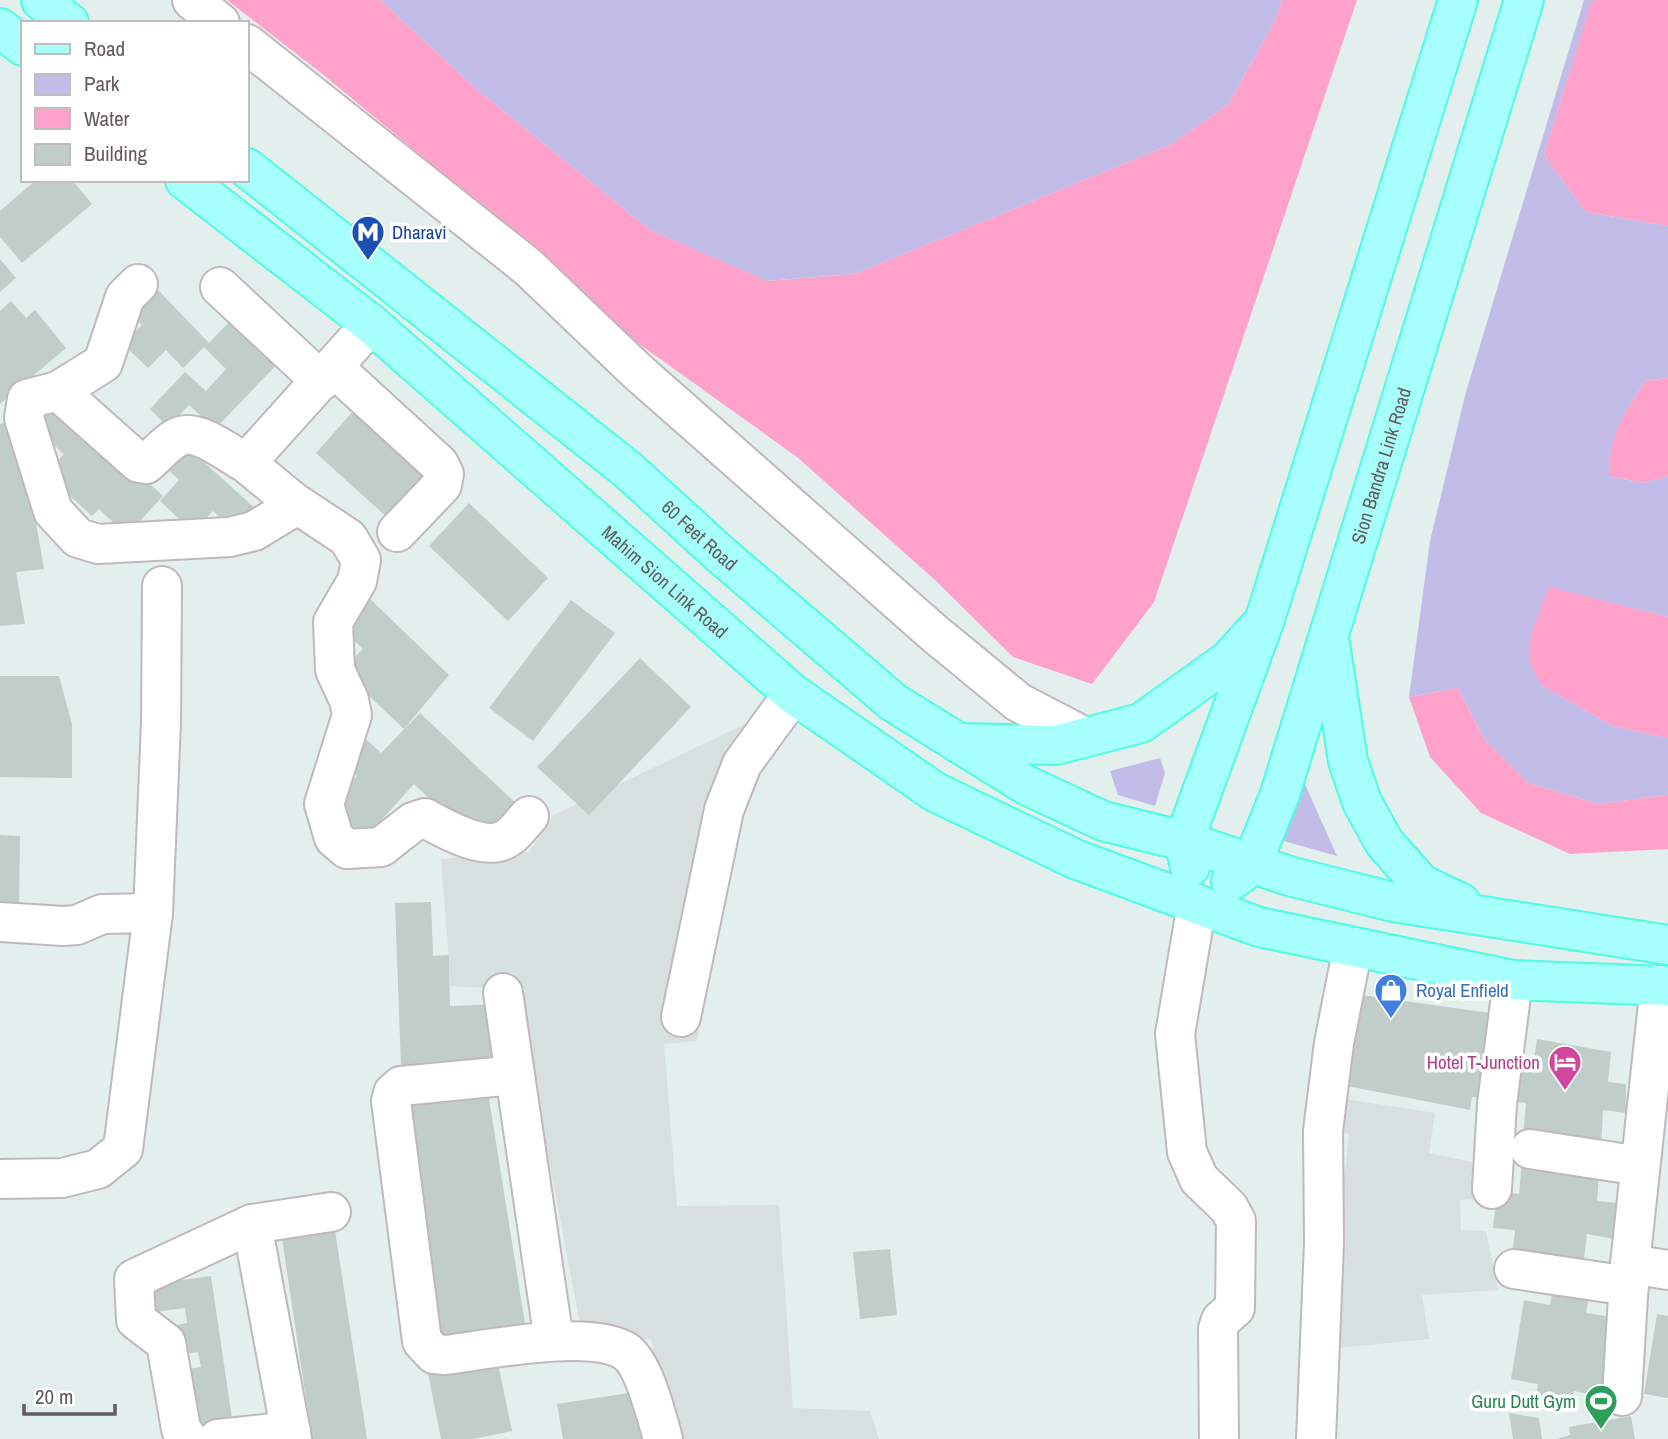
<svg xmlns="http://www.w3.org/2000/svg" width="1668" height="1439" font-family="'Archivo Narrow',sans-serif">
	<style>
		.industrial { fill: #d7dfdf }
		.green { fill: #c2bce8 }
		.water { fill: #ffa2cb }
		.building { fill: #c1cdc9 }
		.lines { fill: none; stroke-linecap: round; stroke-linejoin: round }
		.minor-casing { stroke: #c0b8ba; stroke-width: 42 }
		.major-casing { stroke: #4efce1; stroke-width: 42 }
		.minor { stroke: #fff; stroke-width: 38 }
		.major { stroke: #a7fffc; stroke-width: 38 }
		.labels { text-anchor: middle; dominant-baseline: central; stroke-width: 7; stroke-linejoin: round; paint-order: stroke }
		.transit-label { font-size: 19px; fill: #164399; stroke: #fff; text-anchor: start }
		.street-label { font-size: 19px; fill: #645b5e; stroke: #fff }
		.shop-label { font-size: 19px; fill: #366cbe; stroke: #fff; text-anchor: start }
		.hotel-label { font-size: 19px; fill: #b23c85; stroke: #fff; text-anchor: end }
		.leisure-label { font-size: 19px; fill: #27864d; stroke: #fff; text-anchor: end }
	</style>
	<rect width="100%" height="100%" fill="#e2efed"/>
	<g class="industrial">
		<path d="M758 718 734 796 697 1041 664 1044 677 1206 779 1205 793 1408 870 1411 879 1439H669L651 1339 584 1345 517 990 451 986 441 859 529 852 554 815Z"/>
		<path d="M1333 1097 1435 1113 1429 1153 1482 1164 1486 1198 1460 1200 1461 1230 1486 1231 1498 1290 1422 1295 1429 1339 1326 1349 1349 1134 1327 1131Z"/>
	</g>
	<g class="green">
		<path d="M380 0H1282L1275 21 1228 105 1170 145 855 274 766 281 650 230 475 88Z"/>
		<path d="M1584 0H1596L1591 4 1544 155 1586 212 1668 226V378L1645 381C1623 416 1610 433 1609 476L1643 483 1668 476V617L1549 588 1541 685 1613 726 1668 738V795L1598 804 1528 783 1484 739 1458 688 1409 697 1430 541 1466 392Z"/>
		<path d="M1160 758 1165 773 1155 806 1118 795 1110 771Z"/>
		<path d="M1303 780 1337 856 1277 839Z"/>
	</g>
	<g class="water">
		<path d="M227 0H380L475 88 650 230 767 281 855 274 1170 145 1228 105 1275 21 1282 0H1357L1154 602 1092 684 1013 657 935 580 797 457 635 341 501 222 320 72Z"/>
		<path d="M1596 0H1668V226L1586 212 1544 155 1591 3Z"/>
		<path d="M1668 378V476L1643 483 1609 476C1610 431 1622 418 1645 381Z"/>
		<path d="M1549 587 1668 617V738L1613 726 1541 685 1529 660 1531 634Z"/>
		<path d="M1458 688 1484 739 1528 783 1598 804 1668 795V849L1570 854 1481 813 1430 757 1409 697Z"/>
	</g>
	<g class="building">
		<path d="M36 180H72L92 204 22 263 0 237V211Z"/>
		<path d="M0 259 16 278 0 292Z"/>
		<path d="M158 290 209 343 238 313 284 357 215 429 189 405 168 427 150 409 185 372 206 391 226 369 204 347 183 368 166 350 148 368 123 344 142 325 131 315Z"/>
		<path d="M11 301 26 318 35 310 66 348 0 404V311Z"/>
		<path d="M58 401 163 496 127 535 99 509 92 516 46 474 64 454 34 427Z"/>
		<path d="M361 402 435 470 390 520 316 453Z"/>
		<path d="M18 419 44 569 16 572 25 624 0 626V424Z"/>
		<path d="M186 446 256 509 235 531 213 511 193 532 160 501 179 480 166 468Z"/>
		<path d="M469 503 548 578 508 621 429 546Z"/>
		<path d="M368 597 449 675 404 729 342 670 363 649 339 626Z"/>
		<path d="M571 600 615 633 533 741 489 708Z"/>
		<path d="M640 658 691 707 589 815 537 767Z"/>
		<path d="M0 676H59L72 724V778L0 777Z"/>
		<path d="M420 713 522 809 497 835 480 820 467 834 414 784 365 838 330 805 357 776 344 764 367 740 381 753Z"/>
		<path d="M0 835 20 836 19 910 0 909Z"/>
		<path d="M431 902 433 956 449 955 450 1006 499 1004 501 1063 401 1066 395 903Z"/>
		<path d="M1347 993 1505 1015 1493 1098 1472 1097 1470 1110 1337 1084Z"/>
		<path d="M1537 1039 1611 1052 1608 1082 1626 1084V1113L1603 1110 1601 1147 1523 1136 1526 1103 1504 1100 1507 1067 1532 1071Z"/>
		<path d="M487 1086 526 1330 438 1344 398 1100Z"/>
		<path d="M1522 1161 1599 1175 1597 1201 1617 1203 1614 1239 1587 1234 1583 1267 1512 1256 1515 1230 1493 1228 1497 1192 1519 1194Z"/>
		<path d="M334 1224 367 1439H312L281 1232Z"/>
		<path d="M890 1249 897 1315 860 1319 853 1252Z"/>
		<path d="M211 1276 234 1432 221 1421 186 1426 178 1371 201 1367 198 1352 176 1355 171 1326 187 1323 185 1308 155 1312 140 1286Z"/>
		<path d="M1554 1283 1590 1290 1586 1313 1618 1318 1604 1397 1574 1391 1571 1410 1535 1403 1538 1384 1511 1379 1524 1300 1550 1305Z"/>
		<path d="M1657 1314 1668 1316V1398L1644 1394Z"/>
		<path d="M496 1354 512 1431 473 1439H441L427 1368Z"/>
		<path d="M635 1392 642 1439H563L557 1404Z"/>
		<path d="M1509 1413 1539 1418 1542 1439H1513Z"/>
		<path d="M1631 1416 1635 1439H1556L1570 1435 1569 1427Z"/>
	</g>
	<g class="lines">
		<defs>
			<g id="minor">
				<path d="M192 0 220 23"/>
				<path d="M247 44 528 267 638 372 934 633 1018 702 1085 737"/>
				<path d="M220 287 321 381"/>
				<path d="M333 367 439 464 444 474 442 485 397 532"/>
				<path d="M58 391 103 363 125 297 138 284"/>
				<path d="M246 463C227 453 196 426 176 438 165 444 156 456 146 464L139 463 58 391 27 399 24 418 53 511 78 538 98 544 230 537 254 531 297 505 246 463 371 324"/>
				<path d="M295 503 348 538 361 560 357 581 333 622 335 670 349 700 352 715 324 804 334 838 347 849 381 847 413 822 425 818C445 829 487 854 509 837 517 831 523 822 529 816"/>
				<path d="M1197 904 1175 1034 1187 1152 1199 1179 1229 1208 1236 1221 1235 1308 1221 1320 1218 1329 1219 1439"/>
				<path d="M0 922 63 926 77 925 102 914 153 913"/>
				<path d="M503 993 554 1341"/>
				<path d="M681 1017 724 810 742 764 793 694"/>
				<path d="M515 1075 401 1086 393 1093 391 1101 422 1341 434 1354 445 1355C487 1350 589 1329 625 1351 644 1363 657 1418 663 1439"/>
				<path d="M1530 1149 1640 1166"/>
				<path d="M0 1179 62 1178 98 1169 123 1149 153 913 161 723 162 586"/>
				<path d="M1492 1189 1497 1104 1513 980"/>
				<path d="M252 1224 292 1439"/>
				<path d="M1630 1264 1668 1270"/>
				<path d="M1514 1269 1629 1286"/>
				<path d="M1622 1396 1630 1264 1660 985"/>
				<path d="M188 1439 181 1429 166 1343 136 1320 134 1279 252 1224 331 1212"/>
				<path d="M218 1439 291 1431"/>
				<path d="M1316 1439 1324 1243 1323 1131 1334 1043 1353 947"/>
			</g>
			<g id="major">
				<path d="M41 0 69 23"/>
				<path d="M0 28 23 46"/>
				<path id="s1" d="M247 168 628 470 720 554 893 702 1026 785 1103 821 1184 841 1289 876 1393 902 1668 945"/>
				<path id="s2" d="M185 180 371 324 793 694 935 792 1075 859 1259 927 1513 980 1668 986"/>
				<path d="M1330 644 1348 761 1362 802 1384 842 1421 884 1461 903"/>
				<path d="M958 743 1056 745 1141 723 1229 660 1257 629"/>
				<path d="M1190 867 1184 841 1265 619 1458 0"/>
				<path id="s3" d="M1231 881 1251 866 1280 794 1524 0"/>
			</g>
		</defs>
		<use href="#minor" class="minor-casing"/>
		<use href="#major" class="major-casing"/>
		<use href="#minor" class="minor"/>
		<use href="#major" class="major"/>
	</g>
	<defs>
		<symbol id="metro-pin" viewBox="-11 -11 22 30"><path d="M0 17L-7.5 6A9.5 9.5 0 1 1 7.5 6Z" fill="#1a4fb4" stroke="#fff"/><path d="M-5.5 5V-5H-3L0 0L3-5H5.5V5H3V-.5L0 4L-3-.5V5Z" fill="#fff"/></symbol>
		<symbol id="shop-pin" viewBox="-11 -11 22 30"><path d="M0 17L-7.5 6A9.5 9.5 0 1 1 7.5 6Z" fill="#3f7fe0" stroke="#fff"/><path d="M-5-2.5h2.3a2.7 3.5 0 0 1 5.4 0H5L5.5 6h-11ZM-1.5-2.5h3a1.5 2.3 0 0 0-3 0Z" fill="#fff"/></symbol>
		<symbol id="hotel-pin" viewBox="-11 -11 22 30"><path d="M0 17L-7.5 6A9.5 9.5 0 1 1 7.5 6Z" fill="#d1479c" stroke="#fff"/><path d="M-6-4.5h1.5V1H6V5H4.5V3h-9V5H-6ZM-4 0a1.8 1.8 0 1 1 3.6 0ZM.5 0V-2.5h3Q6-2.5 6 0Z" fill="#fff"/></symbol>
		<symbol id="stadium-pin" viewBox="-11 -11 22 30"><path d="M0 17L-7.5 6A9.5 9.5 0 1 1 7.5 6Z" fill="#2e9e5b" stroke="#fff"/><path d="M0-5a6.5 5 0 1 0 0 10a6.5 5 0 1 0 0-10ZM-3.5-1.8h7v3.6h-7Z" fill="#fff"/></symbol>
	</defs>
	<g fill-rule="evenodd">
		<use href="#metro-pin" x="349" y="213" width="38" height="52"/>
		<use href="#shop-pin" x="1372" y="971" width="38" height="52"/>
		<use href="#hotel-pin" x="1546" y="1043" width="38" height="52"/>
		<use href="#stadium-pin" x="1582" y="1382" width="38" height="52"/>
	</g>
	<g class="labels">
		<g class="transit-label">
			<text x="392" y="232">Dharavi</text>
		</g>
		<g class="street-label">
			<text stroke="none"><textPath href="#s3" startOffset="446">Sion Bandra Link Road</textPath></text>
			<text stroke="none"><textPath href="#s1" startOffset="583">60 Feet Road</textPath></text>
			<text stroke="none"><textPath href="#s2" startOffset="626">Mahim Sion Link Road</textPath></text>
		</g>
		<g class="shop-label">
			<text x="1416" y="990">Royal Enfield</text>
		</g>
		<g class="hotel-label">
			<text x="1540" y="1062">Hotel T-Junction</text>
		</g>
		<g class="leisure-label">
			<text x="1576" y="1401">Guru Dutt Gym</text>
		</g>
	</g>
	<rect x="21" y="21" width="228" height="161" fill="#ffffff" stroke="#c1bdbf" stroke-width="2"/>
	<rect x="35" y="44" width="35" height="10" fill="#a7fffc" stroke="#c1bdbf" stroke-width="2"/>
	<text x="84" y="56" font-size="21" fill="#645b5e">Road</text>
	<rect x="35" y="74" width="35" height="21" fill="#c2bce8" stroke="#c1bdbf" stroke-width="2"/>
	<text x="84" y="91" font-size="21" fill="#645b5e">Park</text>
	<rect x="35" y="108" width="35" height="21" fill="#ffa2cb" stroke="#c1bdbf" stroke-width="2"/>
	<text x="84" y="126" font-size="21" fill="#645b5e">Water</text>
	<rect x="35" y="144" width="35" height="21" fill="#c1cdc9" stroke="#c1bdbf" stroke-width="2"/>
	<text x="84" y="161" font-size="21" fill="#645b5e">Building</text>
	<path d="M24 1404v10h91v-10" fill="none" stroke="#645b5e" stroke-width="3.5"/>
	<text x="35" y="1404" font-size="21" fill="#645b5e" stroke="#ffffff" stroke-width="5" paint-order="stroke">20 m</text>
</svg>
